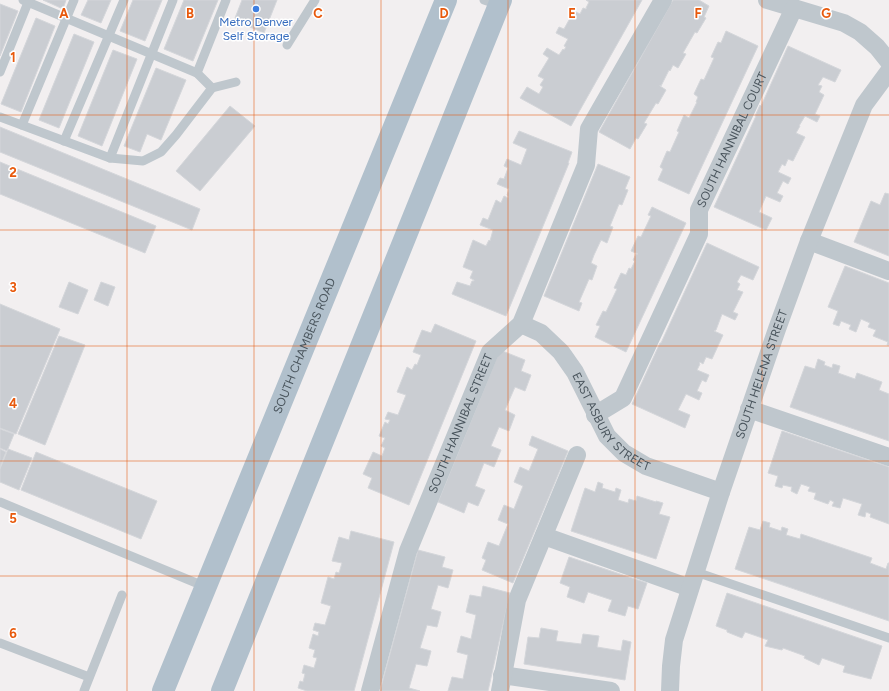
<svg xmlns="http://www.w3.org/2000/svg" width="889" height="691" font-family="Figtree,sans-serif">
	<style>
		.building { fill: #cacdd2; stroke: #d4d6da }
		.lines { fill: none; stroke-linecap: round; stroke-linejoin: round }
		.service { stroke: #bfc7cd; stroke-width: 9 }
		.minor { stroke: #bfc7cd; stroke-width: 18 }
		.primary { stroke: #b1c0cc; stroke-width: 22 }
		.grid { fill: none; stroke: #e8590c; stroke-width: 1; stroke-opacity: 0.55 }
		.shop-dot { fill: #3f7fe0; stroke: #fff; stroke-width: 1.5 }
		.labels { text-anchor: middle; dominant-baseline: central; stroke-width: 3; stroke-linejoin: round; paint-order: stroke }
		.shop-label { font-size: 12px; fill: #366cbe; stroke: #fff }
		.street-label { font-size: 12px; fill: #49545c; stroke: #fff }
		.grid-label { font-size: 13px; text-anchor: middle; font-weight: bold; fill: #e8590c; stroke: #fff; stroke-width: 3; stroke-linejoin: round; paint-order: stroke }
	</style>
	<rect width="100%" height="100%" fill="#f2eff0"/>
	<g class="building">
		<path d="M43 0H66L63 9Z"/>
		<path d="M88 0H111L101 23 81 15Z"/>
		<path d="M133 0H162L145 41 120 31Z"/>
		<path d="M184 0H218L193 61 164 49Z"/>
		<path d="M242 0H277L264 33 238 22 239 20 235 18Z"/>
		<path d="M586 0H642L571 126 520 98 527 87 539 94 543 87 540 85 544 79 538 76 549 58 543 54 547 48 559 55 563 49 564 50 566 47 564 46 568 39 556 33 559 27 564 29 574 11 580 14 583 8 586 9 587 8H586L589 2Z"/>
		<path d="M673 0H699L709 6 704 17 706 18 697 33 695 32 683 53 686 54 678 68 673 65 670 71 669 70 661 86 660 85V86L666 90 658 104 656 103 644 123 647 124 638 139 636 138 630 149 599 132Z"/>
		<path d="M0 4 18 11 0 56Z"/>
		<path d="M36 18 55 26 21 112 1 104Z"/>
		<path d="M726 31 758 46 689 194 658 180 663 169 660 167 667 151 670 152 679 132 677 131 684 115 689 118 697 102H696L698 97 694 94 701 79 704 80 714 58 711 57 718 42 721 43Z"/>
		<path d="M74 34 94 42 59 128 39 120Z"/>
		<path d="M788 46 841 70 835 82 823 77 818 85 822 86 819 92 824 95 815 114 820 116 817 122 805 116 799 126H800L796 133 805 137 793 161 788 159 785 166 782 164 778 172 791 178 788 184 783 181 777 193 783 196 780 202 766 196 759 212 772 218 766 230 714 207 756 116H755L760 105 761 106Z"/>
		<path d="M113 50 137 59 102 146 78 136Z"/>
		<path d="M156 68 186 80 161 140 147 134 140 152 124 146Z"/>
		<path d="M230 106 255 126 200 191 176 171Z"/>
		<path d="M0 127 200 209 192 230 0 152Z"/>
		<path d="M519 131 572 152 568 163H569L506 316 452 294 457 282 470 286 472 281H474V280L470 278 473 271 463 267 473 240 486 246 489 240 490 241 493 230 480 225 483 218 488 220 496 200 501 203 504 196 508 198V196L507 195 509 189 497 184 500 178 504 179 508 168 504 166 507 159 521 165 527 149 513 143Z"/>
		<path d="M0 162 156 226 145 253 0 194Z"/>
		<path d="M598 164 630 177 625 189 628 190 622 205 619 204 610 226 613 227 607 243 601 240 594 255 591 263 597 266 592 280 589 279 579 302 582 303 579 311 544 296Z"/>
		<path d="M885 193 889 194V256L854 242 871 201 880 205Z"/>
		<path d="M652 207 686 223 626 352 595 337 600 326 596 325 603 311 606 312 617 289 614 288 621 273 626 275 629 268 631 269 635 261 633 260 636 254H638L631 251 638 236 641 237 651 216 648 215Z"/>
		<path d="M707 243 759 267 753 280 741 275 737 282 740 284 737 290 743 292 733 312 738 314 735 320 722 314 716 330 714 331 723 335 712 359 706 357 703 364 700 362 699 363 700 364 697 370 709 375 706 382 702 380 697 391 702 393 699 400 686 394 678 410 690 415 685 428 632 404 660 343H661Z"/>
		<path d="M845 266 889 283V345H887L888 342 873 336 876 330 868 327 870 323 861 319 856 332 849 329 851 325 841 321 839 326 833 324 838 311 828 307Z"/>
		<path d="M69 282 88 290 78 314 59 307Z"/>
		<path d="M101 282 115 287 108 306 94 300Z"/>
		<path d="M0 304 60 329 16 434 0 428Z"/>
		<path d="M435 324 476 341 409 505 368 488 372 478 363 474 373 452 382 456 385 448 381 446 385 438 379 436 385 422 388 424 390 420 385 419 388 412 398 415 406 395 397 392 407 367 412 370 415 364 417 365 421 355 413 352 422 330 431 333Z"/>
		<path d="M59 336 85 345 45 445 18 434Z"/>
		<path d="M500 350 525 360 521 371 531 375 525 391 515 387 505 410 515 415 509 431 499 427 491 446 501 450 494 467 484 463 475 486 485 490 478 506 468 502 464 513 438 502Z"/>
		<path d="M818 359 825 362 824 365 832 368 833 364 840 366 838 373 855 379 857 373 882 382 879 390 889 394V441L790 407 805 366 815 369Z"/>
		<path d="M0 429 14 434 7 451 0 448Z"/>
		<path d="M782 431 889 467V524L870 517 871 514 866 512 865 517 858 515 862 504 843 498 840 508 832 506 834 502 830 500 828 504 814 499 816 493 808 491 810 487 801 484 797 494 791 491 792 487 783 485 782 488 775 486 778 476 768 473Z"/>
		<path d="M532 436 568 451 513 583 482 570 486 560 482 558 488 542 499 546 508 524 498 520 504 505 514 509 523 486 514 482 520 467 529 471 538 449 529 445Z"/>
		<path d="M0 449 6 452 0 467Z"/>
		<path d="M8 449 32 458 19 490 0 482V469Z"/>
		<path d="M36 452 157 501 141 539 21 490Z"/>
		<path d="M598 482 603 484 602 488 615 492 616 488 621 490 618 500 628 503 629 499 636 501 637 496 656 502V501L663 503 659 514 670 517 656 559 571 531 585 488 595 492Z"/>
		<path d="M763 521 770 523 769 527 781 531 782 527 788 529 786 535 800 539 801 534 872 558 870 563 886 569 888 563H889V621L735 569 749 527 760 530Z"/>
		<path d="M351 531 394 542 354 691H307L298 688 300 681 303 682 305 674 302 673 304 665 314 668 317 658 313 657 315 650 309 648 313 634 318 636 319 632 313 630 315 623 325 625 331 606 321 603 328 577 334 579 336 572 339 573 342 563 332 561 339 537 349 540Z"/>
		<path d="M418 550 445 557 442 567 453 570 448 588 438 585 431 609 441 612 437 627 427 625 420 648 431 651 427 666 416 664 409 688 420 691H380Z"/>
		<path d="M569 557 647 583 638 609 628 606 625 616 608 611 612 600 588 592 584 603 567 597 570 587 560 583Z"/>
		<path d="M483 586 510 593 488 691H448L452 677 463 679 468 655 457 652 461 636 471 639 476 615 466 612 470 595 481 597Z"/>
		<path d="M727 593 882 646 871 679 843 672 845 666 822 658 819 665 804 658 805 656 783 648 782 650 765 646 768 640 745 632 742 638 727 632V630L716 626Z"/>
		<path d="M541 628 558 631 556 641 581 644 583 634 599 636 597 647 621 651 623 640 631 642 625 680 524 664 528 637 539 638Z"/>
	</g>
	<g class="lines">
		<g class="service">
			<path d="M23 0 197 73"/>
			<path d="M484 0 499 5"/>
			<path d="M287 45 315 0"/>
			<path d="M0 72 29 0"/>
			<path d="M212 88 197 73 226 0"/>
			<path d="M0 117 110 158 143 161 161 152 176 135 212 88 236 82"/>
			<path d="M22 125 74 0"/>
			<path d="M64 141 124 0"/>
			<path d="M110 158 173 0"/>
			<path d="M0 502 206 587"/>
			<path d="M696 572 889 638"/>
			<path d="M0 643 89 677"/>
			<path d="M84 691 122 595"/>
		</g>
		<g class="minor">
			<path d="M767 0 844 23 860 32 877 47 889 62"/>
			<path d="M809 241 889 271"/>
			<path id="s1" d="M521 324 541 333 561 352 575 372 607 436 624 453 646 466 721 492"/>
			<path d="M749 409 889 457"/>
			<path id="s2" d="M595 415 623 398 699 234V210L794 8"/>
			<path d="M544 536 690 588"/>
			<path d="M502 675 611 691"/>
			<path id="s3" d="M370 691 408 551 490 352 521 324 586 165 589 129 663 0"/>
			<path d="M500 691 517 600 577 455"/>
			<path id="s4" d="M670 691 671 666 674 640 721 492 777 329 809 241 864 105 889 71"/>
		</g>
		<g class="primary">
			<path id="s5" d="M163 691 446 0"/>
			<path d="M222 691 501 0"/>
		</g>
	</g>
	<path class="grid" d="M127 0V691M254 0V691M381 0V691M508 0V691M635 0V691M762 0V691M0 115H889M0 230H889M0 346H889M0 461H889M0 576H889"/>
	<circle class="shop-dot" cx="256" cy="9" r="4"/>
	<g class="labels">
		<g class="shop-label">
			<text x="256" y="22">Metro Denver<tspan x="256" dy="14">Self Storage</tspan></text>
		</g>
		<g class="street-label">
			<text stroke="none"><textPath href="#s2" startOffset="315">SOUTH HANNIBAL COURT</textPath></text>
			<text stroke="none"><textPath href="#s5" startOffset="373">SOUTH CHAMBERS ROAD</textPath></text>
			<text stroke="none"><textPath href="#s4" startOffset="331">SOUTH HELENA STREET</textPath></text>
			<text stroke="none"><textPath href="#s1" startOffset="137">EAST ASBURY STREET</textPath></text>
			<text stroke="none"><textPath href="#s3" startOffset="283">SOUTH HANNIBAL STREET</textPath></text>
		</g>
	</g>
	<g class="grid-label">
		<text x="64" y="18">A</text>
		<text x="190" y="18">B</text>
		<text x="318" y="18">C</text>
		<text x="444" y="18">D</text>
		<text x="572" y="18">E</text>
		<text x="698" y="18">F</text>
		<text x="826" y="18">G</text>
		<text x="13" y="62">1</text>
		<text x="13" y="177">2</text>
		<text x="13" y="292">3</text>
		<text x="13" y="408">4</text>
		<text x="13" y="523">5</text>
		<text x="13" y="638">6</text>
	</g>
</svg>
